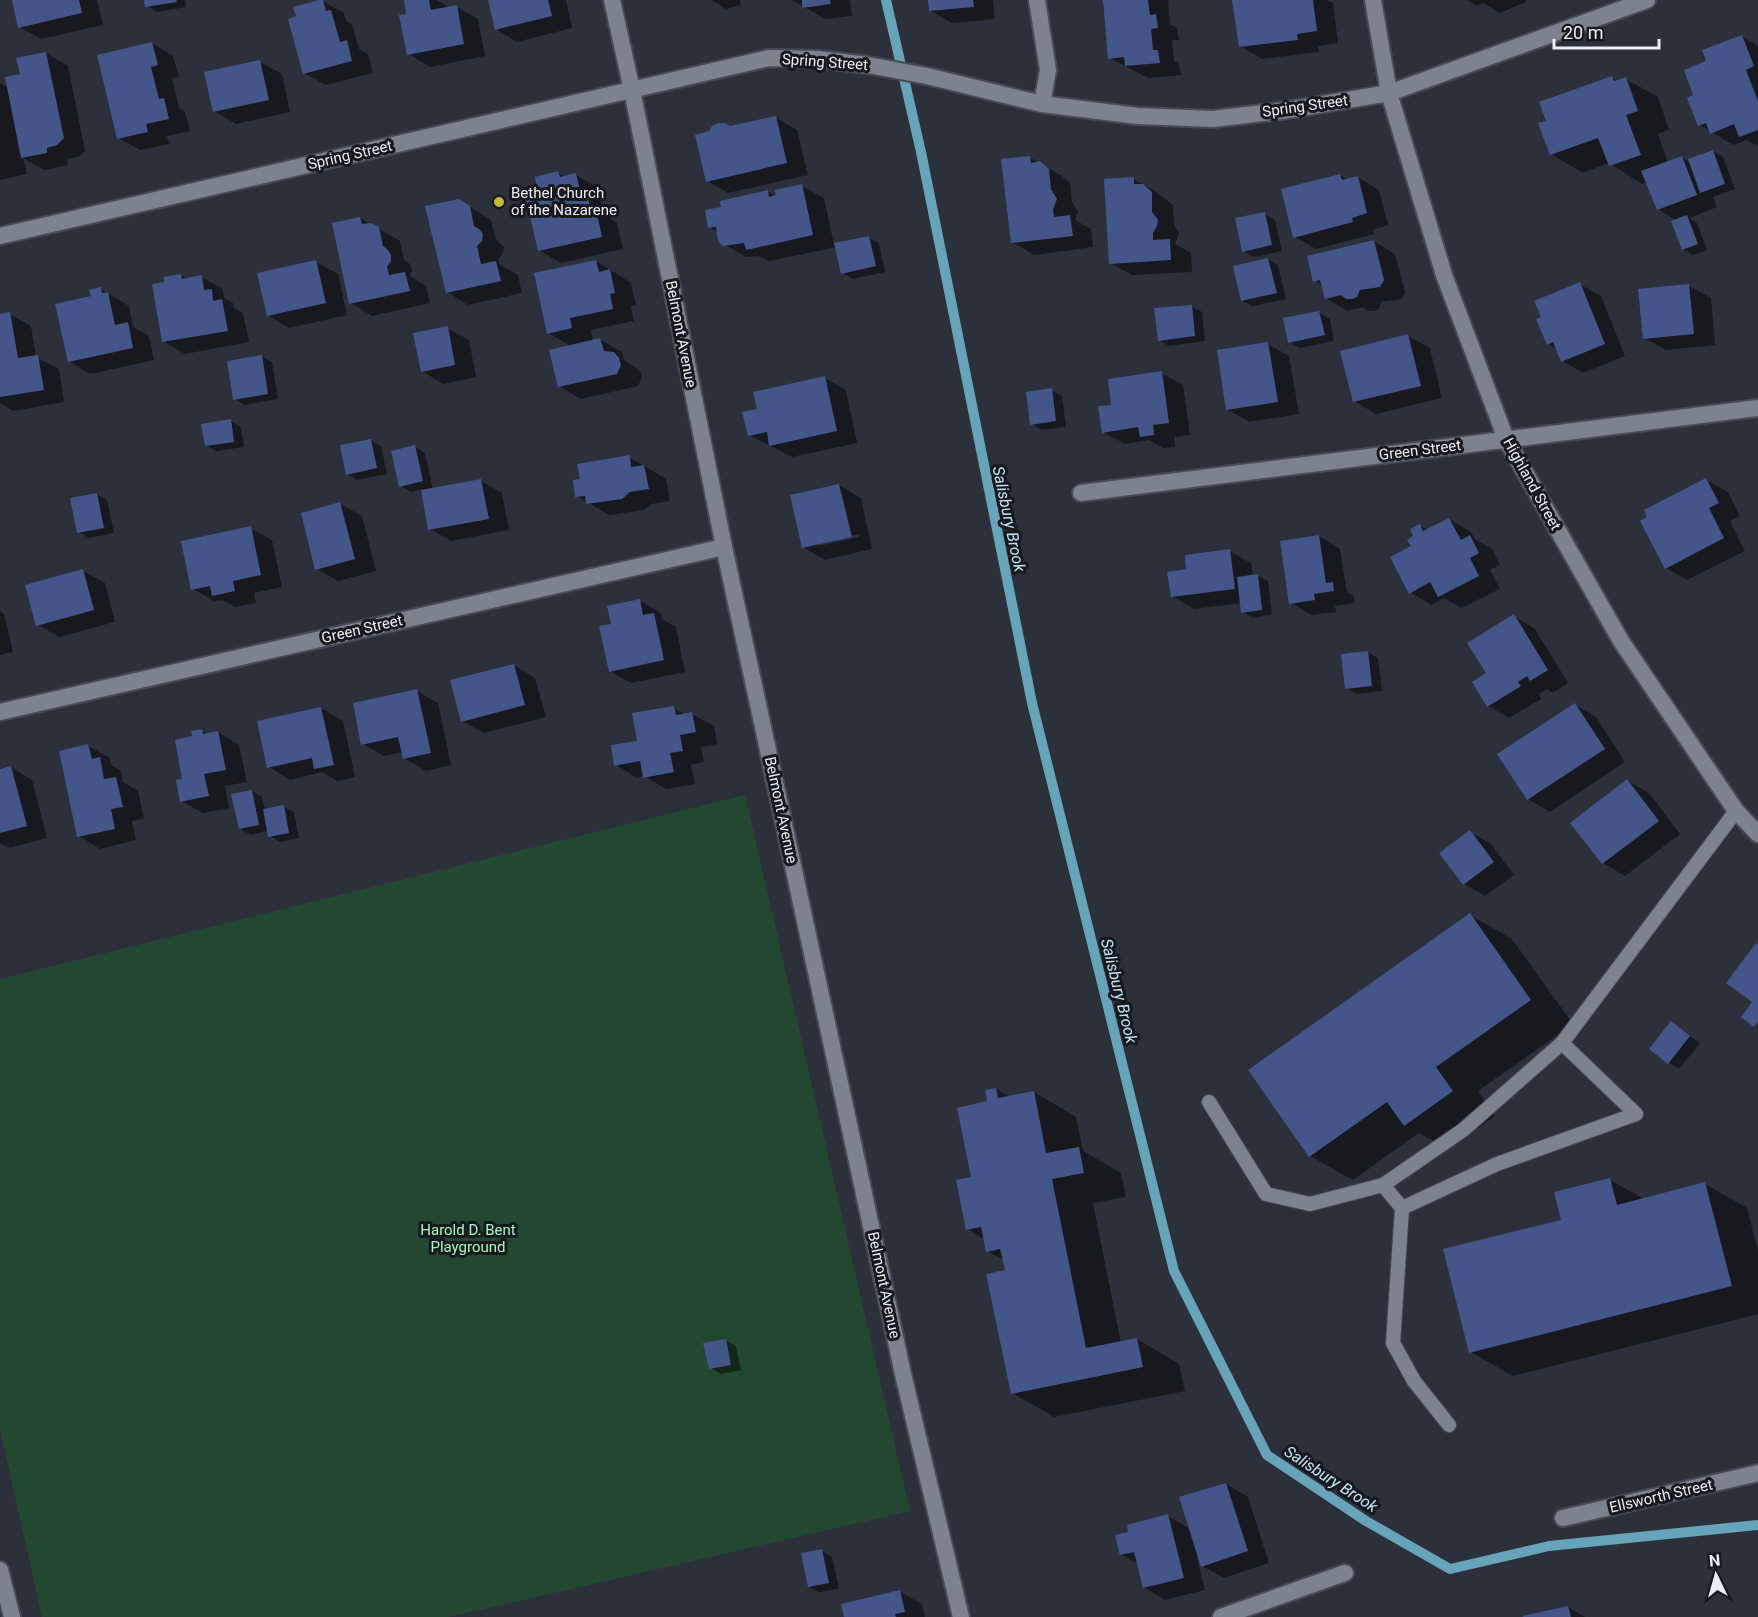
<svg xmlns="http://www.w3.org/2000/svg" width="1758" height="1617" font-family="Roboto,sans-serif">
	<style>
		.green { fill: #234831 }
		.shadow { fill: #0007; fill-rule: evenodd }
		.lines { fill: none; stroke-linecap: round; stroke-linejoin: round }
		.stream { stroke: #67a3b9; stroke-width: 10 }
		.building { fill: #44558a }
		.service-casing { stroke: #484b55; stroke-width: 16 }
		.minor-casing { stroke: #484b55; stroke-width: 20 }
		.tertiary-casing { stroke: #484b55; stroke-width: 20 }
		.service { stroke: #7d828f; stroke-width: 14 }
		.minor { stroke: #7d828f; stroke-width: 16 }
		.tertiary { stroke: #7d828f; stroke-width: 16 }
		.poi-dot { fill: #c5bc3d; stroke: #16181d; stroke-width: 2 }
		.labels { text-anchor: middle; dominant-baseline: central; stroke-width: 6; stroke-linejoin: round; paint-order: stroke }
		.street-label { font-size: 15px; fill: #ebeef5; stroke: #16181d }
		.poi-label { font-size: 15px; fill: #ebeef5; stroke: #16181d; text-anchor: start }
		.park-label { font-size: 15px; fill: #a1fcc2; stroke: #16181d }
		.water-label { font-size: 16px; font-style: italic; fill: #bfe7f8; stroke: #16181d }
	</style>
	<rect width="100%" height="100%" fill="#2c303b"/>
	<path class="green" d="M745 795 910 1511 449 1617H42L0 1429V979Z"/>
	<g class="shadow">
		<path d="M13 0H97L103 25 41 39 19 27Z"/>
		<path d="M146 0H185L186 7 157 12 147 6Z"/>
		<path d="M405 0H436L449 7H457L478 19 485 56 430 67 409 54 408 15Z"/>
		<path d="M489 0H566L572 28 517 42 496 29Z"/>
		<path d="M711 0H740L741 5 726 9Z"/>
		<path d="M792 0H850L852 16 825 19Z"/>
		<path d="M930 0H993L995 19 952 23 931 11Z"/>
		<path d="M1104 0H1168L1170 24 1177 28 1179 40H1172L1174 61 1179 64 1181 75 1148 78 1110 58Z"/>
		<path d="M1234 0H1327L1333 3 1338 43 1318 46 1319 52 1262 59 1240 46Z"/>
		<path d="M1467 0H1525L1526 2 1500 13 1483 3 1477 6Z"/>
		<path d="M322 1 344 13 346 21 352 24 359 49 368 54 373 73 326 85 304 73Z"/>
		<path d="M1742 37 1758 46V146L1747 140 1733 145 1700 125 1695 95Z"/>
		<path d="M152 43 173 56 179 77 172 78 179 108 185 112 190 131 167 136 169 144 140 150 118 138Z"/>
		<path d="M46 53 68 66 85 151 79 157 67 159 68 165 44 170 23 158 27 174 0 180V83L9 88Z"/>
		<path d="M260 62 282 74 290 112 236 124 214 111Z"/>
		<path d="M1612 78 1619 81 1626 79 1658 97 1669 130 1658 134 1668 163 1682 157 1691 163 1713 151 1723 157 1735 189 1713 197 1717 207 1689 218 1697 223 1707 250 1693 255 1683 249 1677 221 1658 209 1647 182 1642 184 1609 163 1583 173 1551 154 1548 121Z"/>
		<path d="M775 117 797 130 808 175 728 193 707 181 710 133Z"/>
		<path d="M1029 157 1062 176 1070 183 1072 202 1078 212 1075 220 1091 229 1093 247 1034 255 1012 242Z"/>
		<path d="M558 173 565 177 576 175 597 187 602 209 610 213 611 219 617 223 623 249 561 263 539 250Z"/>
		<path d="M1340 175 1348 180 1358 177 1379 190 1388 225 1373 230 1374 234 1316 249 1295 237Z"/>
		<path d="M1133 179 1155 191 1173 205 1174 225 1179 233 1175 244 1191 253 1192 272 1132 275 1110 263Z"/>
		<path d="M802 186 824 198 834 245 868 237 879 243 885 272 853 279 843 273 837 247 769 261 759 256 746 257 724 244 718 232 709 227 723 208 768 192 776 197Z"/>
		<path d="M459 200 491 220 496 240 504 247 503 253 498 259 499 264 518 275 522 293 468 305 447 292Z"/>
		<path d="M1264 214 1275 220 1282 251 1254 257 1243 251Z"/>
		<path d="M360 218 400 241 404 260 410 264 412 269 410 276 426 286 430 303 372 316 351 303Z"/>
		<path d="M1374 241 1395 254 1405 292 1402 299 1381 302 1379 309 1374 311H1369L1362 307 1347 311 1326 298 1323 286 1315 281Z"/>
		<path d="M1268 259 1278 265 1286 299 1253 306 1242 301Z"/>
		<path d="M596 261 631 283 636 305 631 306 634 321 591 330 593 341 600 340 622 352 624 360 635 367 641 372 642 377 638 386 581 399 559 386 571 346 548 333Z"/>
		<path d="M316 262 338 274 347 315 289 328 268 315Z"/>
		<path d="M181 275 188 279 201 277 223 289 224 298 233 303 234 308 243 313 249 342 185 354 163 341 166 283Z"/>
		<path d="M1579 284 1601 296 1625 356 1583 373 1562 361 1557 349 1548 344Z"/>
		<path d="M1689 286 1711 298 1715 345 1666 350 1644 338Z"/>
		<path d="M101 289 129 306 133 327 149 336 154 360 90 374 69 361 92 297Z"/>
		<path d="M1191 306 1202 312 1205 341 1169 346 1159 340Z"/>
		<path d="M1319 313 1330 319 1334 341 1300 348 1289 342Z"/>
		<path d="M9 314 31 326 36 357 59 369 64 402 13 411 0 403V315Z"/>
		<path d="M447 328 469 340 476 377 443 384 422 371Z"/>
		<path d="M1408 336 1430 348 1442 398 1376 414 1354 401Z"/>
		<path d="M1268 344 1289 356 1299 414 1249 422 1228 410Z"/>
		<path d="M261 356 272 362 278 399 245 405 235 399Z"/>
		<path d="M1161 373 1183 385 1190 435 1174 437 1175 447 1163 448 1149 440 1125 444 1103 432 1113 406Z"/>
		<path d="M825 378 846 390 857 443 792 457 749 435Z"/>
		<path d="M1051 390 1062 396 1066 427 1042 430 1032 424Z"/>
		<path d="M231 421 241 427 244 447 216 451 206 445Z"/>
		<path d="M371 440 381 446 387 474 357 480 347 474Z"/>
		<path d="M415 447 425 453 433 490 481 481 502 493 509 530 451 541 430 529 422 489 411 492 401 486Z"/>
		<path d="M629 457 666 479 670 501 652 504 644 510 609 515 577 496 582 480Z"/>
		<path d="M1706 480 1728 492 1740 516 1730 521 1745 551 1687 580 1666 568 1650 517Z"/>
		<path d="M839 485 861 498 872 549 825 560 803 547ZM859 534V537L819 546V543Z"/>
		<path d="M97 494 107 500 114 533 89 538 79 532Z"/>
		<path d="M340 504 362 516 376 571 338 581 317 569Z"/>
		<path d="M1449 519 1471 532 1475 539 1492 549 1500 565 1490 570 1500 589 1461 608 1444 598 1431 605 1410 592 1413 547 1420 526 1428 530Z"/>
		<path d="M250 528 272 540 282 587 254 593 256 603 235 607 222 600 214 601 193 589Z"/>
		<path d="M1319 536 1340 549 1347 592 1354 596 1355 603 1335 606 1336 612 1312 615 1291 603Z"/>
		<path d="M1229 551 1251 563 1253 576 1257 575 1268 581 1272 615 1253 618 1243 612 1242 603 1194 609 1172 596 1188 571Z"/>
		<path d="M83 571 105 583 115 622 59 637 38 625Z"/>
		<path d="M640 601 661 613 662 619 676 627 685 672 631 683 610 671 612 625Z"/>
		<path d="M0 611 4 614 13 652 0 655Z"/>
		<path d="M1514 616 1535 629 1568 683 1553 693 1547 689 1539 694 1541 699 1509 718 1488 706V674Z"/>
		<path d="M1368 652 1378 658 1382 691 1357 694 1346 688Z"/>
		<path d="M514 665 535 678 546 717 484 733 462 721Z"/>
		<path d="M417 691 438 703 451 765 426 771 404 758 403 752 384 756 363 744Z"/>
		<path d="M1575 705 1596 717 1625 762 1550 812 1528 799 1499 755Z"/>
		<path d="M321 708 343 721 355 777 337 781 322 772 290 780 269 767Z"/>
		<path d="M674 708 686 715 692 714 714 726 717 744 701 747 704 762 691 765 695 784 666 789 644 776 637 778 616 765Z"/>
		<path d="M202 731 208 734 218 732 239 745 247 782 225 786 229 808 203 813 181 801 184 780 194 738Z"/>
		<path d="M88 746 110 758 111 765 121 771 123 782 138 791 144 819 132 821 136 840 100 849 79 836Z"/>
		<path d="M11 767 32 780 47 838 10 848 0 843V770Z"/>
		<path d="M1628 781 1649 793 1680 834 1625 876 1603 863 1572 823Z"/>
		<path d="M252 791 262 797 265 810 284 807 294 812 299 838 280 842 270 836 269 830 251 835 240 829Z"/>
		<path d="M1470 832 1491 844 1514 875 1485 896 1464 884Z"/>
		<path d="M1470 915 1512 939 1573 1024 1478 1091 1495 1116 1448 1149 1419 1133 1353 1180 1310 1156Z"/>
		<path d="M1671 1023 1700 1043 1679 1069 1669 1063Z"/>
		<path d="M996 1089 1010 1097 1034 1092 1076 1117 1083 1151 1121 1173 1126 1197 1093 1203 1121 1343 1137 1339 1179 1364 1185 1391 1054 1417 1012 1393 1006 1271 1004 1260 987 1251 985 1240 968 1229 973 1178 989 1103Z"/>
		<path d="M1610 1180 1644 1199 1705 1184 1747 1208 1758 1251V1314L1513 1376 1470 1352 1563 1221Z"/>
		<path d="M725 1340 736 1346 741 1370 721 1374 710 1368Z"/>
		<path d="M1226 1484 1248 1497 1269 1563 1224 1578 1202 1566 1199 1557 1197 1558 1205 1590 1165 1600 1144 1587 1138 1564 1121 1554 1130 1533 1168 1516 1190 1529Z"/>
		<path d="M822 1551 832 1557 839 1589 819 1592 809 1587Z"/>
		<path d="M900 1592 922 1604 925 1617H846Z"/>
		<path d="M1568 1607 1585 1617H1526Z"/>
	</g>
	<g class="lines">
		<path class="stream" d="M886 0 921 152 1032 703 1174 1271 1267 1455 1366 1521 1450 1569 1549 1546 1758 1525"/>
	</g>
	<g class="building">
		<path d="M12 0H79L82 13 18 28Z"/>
		<path d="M144 0H176L177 2 145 7Z"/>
		<path d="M319 0H323L326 11 331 10 340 42 347 40 352 61 303 74 288 19 296 16 293 7Z"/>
		<path d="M404 0H429L431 10 457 5 464 44 407 55 399 15 406 14Z"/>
		<path d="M488 0H548L552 16 495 30Z"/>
		<path d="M802 0H830L831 4 802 8Z"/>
		<path d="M928 0H973L974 7 929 11Z"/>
		<path d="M1103 0H1148L1150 15 1156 14 1158 28 1151 29 1153 50H1158L1160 63 1125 66 1124 57 1108 59Z"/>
		<path d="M1232 0H1313L1317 31 1297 34 1298 40 1239 47Z"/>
		<path d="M1742 35 1754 66 1746 70 1758 101V130L1739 137 1734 124 1710 134 1706 123 1698 126 1687 98 1693 95 1684 70 1706 61 1702 50Z"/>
		<path d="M152 42 158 65 151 67 159 99 164 98 169 119 146 124 148 132 117 139 97 55Z"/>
		<path d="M46 52 64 138 57 145 47 148V153L21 158 5 77 20 74 16 58Z"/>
		<path d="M260 60 269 100 213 112 204 72Z"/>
		<path d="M1612 76 1614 81 1626 77 1638 111 1626 115 1641 155 1609 166 1598 138 1550 155 1538 123 1546 121 1539 102Z"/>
		<path d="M776 116 787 163 706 182 695 135 709 131 712 126 718 123H725L730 126Z"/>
		<path d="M1713 150 1725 184 1700 193 1688 159Z"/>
		<path d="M1030 156 1031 163 1040 161 1049 169 1051 189 1057 199 1053 210 1054 217 1070 215 1073 236 1011 243 1001 159Z"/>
		<path d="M1682 156 1697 195 1657 210 1641 171Z"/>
		<path d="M558 171 560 177 576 173 582 200 588 199 591 210 596 209 602 237 538 251 524 191 537 188 535 177Z"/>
		<path d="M1340 174 1342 180 1358 176 1367 213 1352 218 1353 222 1293 238 1281 189Z"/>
		<path d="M1134 177V184H1143L1152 192V212L1158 220 1157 226 1153 233V240L1170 239 1171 260 1109 264 1104 179Z"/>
		<path d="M802 184 813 235 746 250 744 243 723 246 718 241 716 227 708 228 705 210 721 207 720 201 768 190 769 197 776 195 775 190Z"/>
		<path d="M459 199 470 206 474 226 479 229 483 234 482 241 477 246 481 264 496 261 501 281 446 293 425 206Z"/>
		<path d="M1265 212 1272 245 1242 252 1235 218Z"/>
		<path d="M1687 215 1698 244 1682 250 1671 221Z"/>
		<path d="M360 217 362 224 371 223 379 227 383 246 388 250 391 255V261L387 267 389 275 405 272 410 291 349 304 332 223Z"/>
		<path d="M869 236 876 266 841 274 834 243Z"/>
		<path d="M1374 240 1384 280 1380 287 1360 290 1357 297 1352 299H1346L1341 295 1325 299 1320 280 1313 282 1307 256Z"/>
		<path d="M1268 258 1277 293 1241 301 1233 266Z"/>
		<path d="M316 260 326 303 267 316 257 273Z"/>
		<path d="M596 260 599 272 610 269 615 293 610 294 613 309 570 318 572 328 547 334 534 273Z"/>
		<path d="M181 274 182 279 202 275 204 290 212 289 213 301 222 299 228 331 162 342 152 284 164 282V277Z"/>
		<path d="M1580 282 1605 344 1561 362 1553 342 1547 345 1536 319 1541 317 1534 301Z"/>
		<path d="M1689 284 1694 334 1643 339 1638 289Z"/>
		<path d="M101 287 102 293 108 292 115 325 128 322 133 348 68 362 55 304 91 296 89 290Z"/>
		<path d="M1192 305 1195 336 1158 341 1154 308Z"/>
		<path d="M1319 311 1325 335 1288 343 1283 318Z"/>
		<path d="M10 312 18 358 38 355 44 390 0 397V314Z"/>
		<path d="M448 326 455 365 421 372 413 333Z"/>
		<path d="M1408 334 1421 386 1353 402 1340 351Z"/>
		<path d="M600 338 604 351 614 352 619 358 621 365 617 374 558 387 549 350Z"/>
		<path d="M1268 342 1278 402 1226 410 1217 350Z"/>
		<path d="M262 355 268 394 233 400 227 361Z"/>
		<path d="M1162 371 1169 423 1153 425 1154 435 1140 437 1138 427 1102 433 1098 406 1111 405 1108 379Z"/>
		<path d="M825 376 837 431 769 446 767 432 748 436 742 412 757 409 753 392Z"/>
		<path d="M1052 388 1056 421 1030 425 1026 392Z"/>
		<path d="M231 419 234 442 205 446 201 424Z"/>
		<path d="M371 439 377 468 346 475 340 445Z"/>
		<path d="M415 445 423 481 399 487 391 451Z"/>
		<path d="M630 455 631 467 644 465 649 489 630 492 622 499 586 504 585 496 575 497 573 480 580 479 577 464Z"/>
		<path d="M1706 478 1719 503 1709 508 1724 538 1665 569 1640 521 1647 517 1644 510Z"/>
		<path d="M481 479 489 519 428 530 421 490Z"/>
		<path d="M839 484 852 537 802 548 790 495Z"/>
		<path d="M97 493 104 528 77 533 70 498Z"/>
		<path d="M340 502 355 559 315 570 301 513Z"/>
		<path d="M1449 518 1461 540 1470 535 1479 553 1470 558 1479 576 1438 597 1430 582 1409 594 1390 557 1411 546 1407 540 1413 536 1410 529 1420 524 1423 531Z"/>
		<path d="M251 526 261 575 233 581 235 591 212 596 210 586 191 590 181 541Z"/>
		<path d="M1319 535 1326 583 1333 582 1334 591 1314 594 1315 600 1289 604 1280 541Z"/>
		<path d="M1230 549 1235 589 1171 597 1167 572 1186 569 1185 555Z"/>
		<path d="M83 569 94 610 36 626 25 585Z"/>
		<path d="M1258 574 1262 610 1241 613 1237 577Z"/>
		<path d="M640 599 643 615 654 613 664 660 609 672 599 626 611 624 607 606Z"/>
		<path d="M1514 614 1548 670 1530 681 1527 676 1518 682 1521 686 1487 707 1472 682 1486 673 1467 643Z"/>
		<path d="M1368 651 1372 686 1345 689 1341 654Z"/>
		<path d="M514 664 525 705 461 722 450 680Z"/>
		<path d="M417 689 431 753 403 759 398 737 361 745 353 703Z"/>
		<path d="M1575 703 1605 749 1527 800 1497 754Z"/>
		<path d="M674 706 676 715 692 712 696 732 680 735 683 751 670 753 674 772 643 778 640 761 614 766 611 745 637 741 632 713Z"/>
		<path d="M321 707 334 765 314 769 312 758 267 768 257 721Z"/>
		<path d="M202 729 203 734 218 731 226 770 204 774 209 796 180 802 176 780 182 779 175 740 192 736 191 731Z"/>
		<path d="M88 744 92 759 100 757 104 779 116 777 123 807 111 809 115 829 77 837 59 751Z"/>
		<path d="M11 766 27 826 0 833V769Z"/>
		<path d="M1627 779 1659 821 1602 864 1570 823Z"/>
		<path d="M252 790 259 825 239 829 231 794Z"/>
		<path d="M284 805 289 833 268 837 263 809Z"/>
		<path d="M1470 830 1494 862 1463 885 1439 853Z"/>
		<path d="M1470 913 1531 1000 1436 1067 1453 1091 1404 1126 1387 1102 1309 1157 1248 1070Z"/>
		<path d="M1756 943 1758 945V1021L1754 1027 1741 1017 1752 1002 1726 983Z"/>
		<path d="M1671 1021 1690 1036 1668 1064 1649 1049Z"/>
		<path d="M996 1088 998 1098 1034 1091 1046 1153 1079 1147 1084 1173 1052 1179 1086 1348 1137 1338 1143 1367 1011 1394 986 1274 1005 1270 1000 1249 986 1252 981 1227 966 1230 956 1180 971 1177 957 1108 987 1101 985 1090Z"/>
		<path d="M1610 1178 1617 1205 1705 1182 1732 1286 1469 1353 1443 1249 1561 1220 1554 1192Z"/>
		<path d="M726 1339 731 1365 709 1369 703 1343Z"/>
		<path d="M1226 1483 1248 1551 1201 1567 1179 1497Z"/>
		<path d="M1168 1514 1184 1578 1143 1588 1134 1552 1120 1555 1115 1535 1128 1532 1127 1525Z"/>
		<path d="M822 1549 829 1583 808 1587 801 1553Z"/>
		<path d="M900 1590 905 1612 895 1614 896 1617H844L841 1604Z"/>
		<path d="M1568 1606 1571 1617H1523V1616Z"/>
	</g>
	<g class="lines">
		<defs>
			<g id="service">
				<path d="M1209 1102 1266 1194 1310 1204 1383 1185 1463 1130 1562 1043 1736 811"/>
				<path d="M1383 1185 1402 1208 1497 1164 1636 1114 1562 1043"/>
				<path d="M1402 1208 1393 1343 1414 1381 1449 1425"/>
			</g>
			<g id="minor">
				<path d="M1037 0 1048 70 1042 104"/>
				<path d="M1373 0 1389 93 1444 275 1506 439 1621 641 1736 811 1758 834"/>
				<path d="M0 236 769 58 817 59 868 65 927 76 1042 104 1138 116 1213 119 1288 110 1389 93 1647 0"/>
				<path d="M1081 493 1758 408"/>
				<path d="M0 712 724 547"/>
				<path d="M1563 1518 1758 1473"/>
				<path d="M1221 1617 1345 1573"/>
			</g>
			<g id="tertiary">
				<path d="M612 0 632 90 724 547 903 1374 961 1617"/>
				<path d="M0 1570 12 1617"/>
			</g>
		</defs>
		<use href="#service" class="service-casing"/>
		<use href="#minor" class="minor-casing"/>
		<use href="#tertiary" class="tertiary-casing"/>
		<use href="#service" class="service"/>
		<use href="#minor" class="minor"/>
		<use href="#tertiary" class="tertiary"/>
	</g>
	<circle class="poi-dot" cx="499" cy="202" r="6"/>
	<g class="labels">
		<g class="street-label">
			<text transform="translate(825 62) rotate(4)">Spring Street</text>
			<text transform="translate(1305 106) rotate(-8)">Spring Street</text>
			<text transform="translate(350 155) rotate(-13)">Spring Street</text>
			<text transform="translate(681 334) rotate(79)">Belmont Avenue</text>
			<text transform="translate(1420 450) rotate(-7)">Green Street</text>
			<text transform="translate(1532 484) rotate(61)">Highland Street</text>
			<text transform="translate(362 629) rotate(-13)">Green Street</text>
			<text transform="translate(781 810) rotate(78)">Belmont Avenue</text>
			<text transform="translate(884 1285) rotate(78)">Belmont Avenue</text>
			<text transform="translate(1661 1496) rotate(-13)">Ellsworth Street</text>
		</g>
		<g class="poi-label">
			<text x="511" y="193">Bethel Church<tspan x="511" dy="17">of the Nazarene</tspan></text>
		</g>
		<g class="park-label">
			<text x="468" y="1230">Harold D. Bent<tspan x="468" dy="17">Playground</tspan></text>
		</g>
		<g class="water-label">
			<text transform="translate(1009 519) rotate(78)">Salisbury Brook</text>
			<text transform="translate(1119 991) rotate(76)">Salisbury Brook</text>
			<text transform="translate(1331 1479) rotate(33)">Salisbury Brook</text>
		</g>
	</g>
	<g transform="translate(1716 1575) rotate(355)" stroke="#16181d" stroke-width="4.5" paint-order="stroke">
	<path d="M0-4.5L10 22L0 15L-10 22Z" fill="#ebeef5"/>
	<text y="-9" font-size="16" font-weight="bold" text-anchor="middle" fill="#ebeef5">N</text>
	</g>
	<path d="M1554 39v9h105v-9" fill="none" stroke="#ebeef5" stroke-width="3"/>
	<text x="1563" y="39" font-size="18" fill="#ebeef5" stroke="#16181d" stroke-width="4.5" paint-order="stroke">20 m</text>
</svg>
